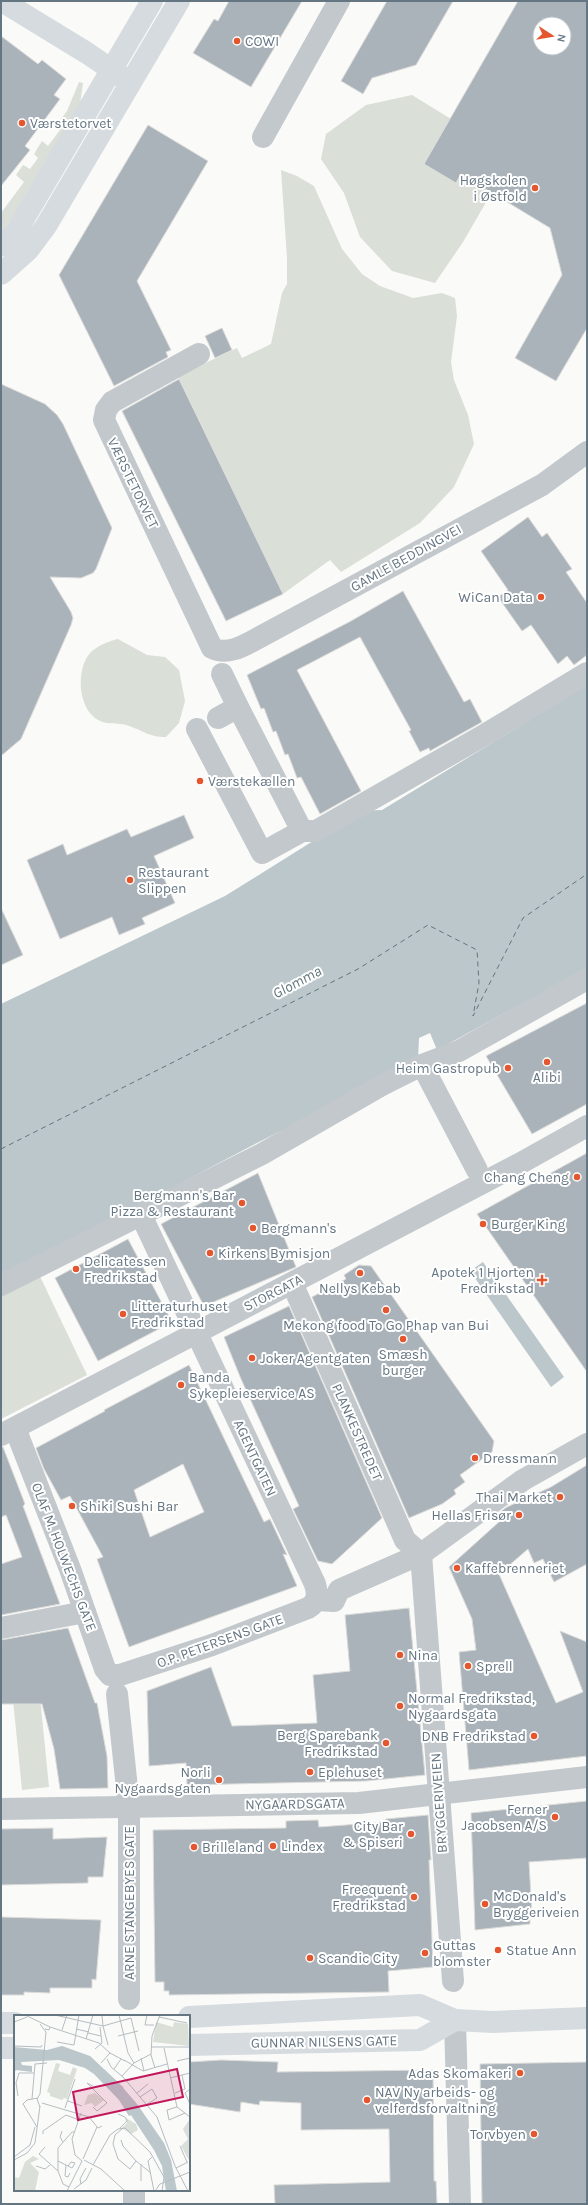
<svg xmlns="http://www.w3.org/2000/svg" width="588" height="2205" font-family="Karla,sans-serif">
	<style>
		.green { fill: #dadfd7 }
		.water { fill: #bbc7cb }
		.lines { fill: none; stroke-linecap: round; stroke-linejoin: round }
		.ferry { stroke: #60757c; stroke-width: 1; stroke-dasharray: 5 4; stroke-linecap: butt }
		.building { fill: #aab3b9; stroke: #dcdcda; fill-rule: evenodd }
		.street { stroke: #c3c8cc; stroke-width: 22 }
		.secondary { stroke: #d6dbdf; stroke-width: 22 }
		.primary { stroke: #d6dbdf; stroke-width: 22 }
		.poi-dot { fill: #e4572e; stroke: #fff; stroke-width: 1.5 }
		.labels { text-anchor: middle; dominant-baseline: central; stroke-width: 4; stroke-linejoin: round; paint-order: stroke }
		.poi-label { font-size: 14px; fill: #657683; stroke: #fff; text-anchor: start }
		.street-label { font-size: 14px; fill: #657683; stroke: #fff }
		.water-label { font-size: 15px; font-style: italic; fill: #60757c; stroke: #fff }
		.inset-river { fill: none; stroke: #bbc7cb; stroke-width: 2 }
		.inset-road { fill: none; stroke: #b5bdc2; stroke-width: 1 }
		.view { fill: #c2185b; fill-opacity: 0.15; stroke: #c2185b; stroke-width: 2 }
		.inset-edge { fill: none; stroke: #657683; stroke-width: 2 }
	</style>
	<rect width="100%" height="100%" fill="#fafaf8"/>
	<g class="green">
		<path d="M79 82 83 83 80 104 1 236V213L24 182 16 175 23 165 30 169 38 158 34 154 42 141 48 146 60 130 55 127 67 111Z"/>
		<path d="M412 95 451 119 424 164 456 183 464 169 492 192 463 242 435 283 392 271 360 237 344 193 321 159 326 134 366 105Z"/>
		<path d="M281 170 297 176 314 186 342 249 362 274 380 286 413 298 442 293 455 298 457 316 451 362 454 380 468 415 474 444 454 487 420 523 341 572 330 560 283 594 178 376 237 348 242 358 271 344 282 293 287 284V258Z"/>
		<path d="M118 639 147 655 165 657 179 670 185 701 179 723 166 737C149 737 144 731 129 726 118 721 105 727 94 717 78 704 76 668 91 652 99 645 109 641 118 639Z"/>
		<path d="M36 1268 87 1375 1 1419V1284Z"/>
		<path d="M40 1697 49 1787 22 1790 13 1700Z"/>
	</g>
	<g class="water">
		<path d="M587 685V968L437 1050 430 1033 419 1038 418 1059C360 1093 298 1121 238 1153 159 1194 82 1238 1 1275V1004L225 896 361 811 382 810Z"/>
		<path d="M483 1262 564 1377 551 1387 470 1271Z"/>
	</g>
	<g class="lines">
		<path class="ferry" d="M1 1149 358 969 428 925 477 950 479 983 473 1016 523 918 587 874"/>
	</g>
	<g class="building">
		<path d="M229 1H302L251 87 193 53 214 19 218 21Z"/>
		<path d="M387 1H453L416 65 372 78 363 94 341 81Z"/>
		<path d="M518 1H587V328L556 381 515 358 562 275 550 228 461 174 456 183 424 164ZM540 24H564V48H540Z"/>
		<path d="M1 36 38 64 42 60 66 79 54 95 60 99 25 146 30 150 1 186Z"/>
		<path d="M148 125 208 161 137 281 171 350 166 352 168 357 114 386 59 275Z"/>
		<path d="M222 328 232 350 215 358 205 336Z"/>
		<path d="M179 379 283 594 226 621 122 411Z"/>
		<path d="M1 384 45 404 57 415 63 424 112 528 96 569 93 573 81 578 50 577 71 612 73 618 71 625 21 739 1 756Z"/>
		<path d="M528 517 542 537 547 533 572 569 566 572 587 603V655L574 665 567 656 558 664 531 625 522 631 498 597 508 590 481 551Z"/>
		<path d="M403 591 464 702 470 699 482 722 430 751 429 748 420 752 409 731 411 730 360 637 297 670 361 791 320 814 301 777 297 778 288 754 285 755 276 731 273 732 264 708 261 709 247 675 351 621Z"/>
		<path d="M184 815 194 838 154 856 175 903 142 918 145 924 119 935 112 917 60 939 27 860 63 844 67 855 127 829 131 837Z"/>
		<path d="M1 908 23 955 1 965Z"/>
		<path d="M587 1003V1104L532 1134 486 1056Z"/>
		<path d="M587 1153V1372L477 1214Z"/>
		<path d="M258 1173 296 1267 204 1306 161 1224Z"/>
		<path d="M128 1239 172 1322 98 1361 55 1278Z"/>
		<path d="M359 1265 371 1266 494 1441 492 1452 460 1475 465 1482 454 1490 456 1494 442 1504 409 1518 312 1297 346 1279 344 1275Z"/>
		<path d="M289 1306 382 1518 332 1564 318 1561 293 1509 299 1506 241 1379 224 1337Z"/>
		<path d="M189 1365 264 1522 270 1519 287 1555 283 1554 297 1586 129 1647 97 1559 103 1557 70 1496 61 1500 44 1469 36 1448 105 1411 104 1410ZM183 1464 204 1512 150 1537 134 1490Z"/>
		<path d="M1 1447H3L25 1504 23 1506 60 1604 1 1615V1564L22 1557 6 1515 1 1517Z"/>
		<path d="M587 1465V1564L554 1582 543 1559 534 1563 528 1549 499 1574 556 1703 583 1692 560 1631 587 1642V1756L469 1770 459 1652 476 1650 472 1619 449 1567 500 1521 497 1514 507 1507 551 1487Z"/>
		<path d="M409 1608 425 1775 366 1781 187 1785 186 1763 149 1766 147 1691 211 1667 232 1726 317 1723 313 1675 350 1671 345 1615Z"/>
		<path d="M68 1628 95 1703H97L107 1756 108 1788 60 1789 54 1749 42 1704H1V1640Z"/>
		<path d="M587 1801V1858L529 1862 532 1914H530V1924L475 1930 471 1813Z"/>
		<path d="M428 1815 431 1860H429L433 1967 388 1971 389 1992 169 1995V1991H164V1982H155L153 1830 286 1828V1821L318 1820 319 1827 385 1822 386 1819Z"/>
		<path d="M53 1828V1839L107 1837 103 1877H88V1883L1 1885V1829Z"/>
		<path d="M1 1917 101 1920 96 1980 92 1979V1988H50V1993L24 1992V1995H1Z"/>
		<path d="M221 2060 278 2062 277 2072 433 2070 434 2181H436L437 2204H275L274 2185 390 2182 389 2129 301 2130V2103L260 2101 259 2105 241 2102 240 2112 189 2104V2062Z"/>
		<path d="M587 2062V2204H482L480 2064Z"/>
	</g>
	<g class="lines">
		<g class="street">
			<path d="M263 137 339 1"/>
			<path d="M199 354 112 402 106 410 104 420 212 648C228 656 245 645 260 637L542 485 587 452"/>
			<path d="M222 674 238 707"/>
			<path d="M218 718 238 707 302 831H316L486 734 587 673"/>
			<path d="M197 729 262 853 302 831"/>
			<path d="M422 1065 477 1170"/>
			<path d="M292 1283 405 1540 421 1554"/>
			<path d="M1 1285 262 1154 382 1085 422 1065 459 1051 587 979"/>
			<path d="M15 1428 70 1569 105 1669 110 1675H120L212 1645 308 1608C318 1602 318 1594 315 1584L141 1215"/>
			<path d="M1 1435 519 1164 587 1126"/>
			<path d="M421 1554 453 1981"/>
			<path d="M317 1600 334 1601 339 1590 421 1554 523 1480 587 1444"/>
			<path d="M1 1628 85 1612"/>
			<path d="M117 1694 129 1807V1999"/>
			<path d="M1 1809 359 1803 587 1777"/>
			<path d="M455 2020 460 2204"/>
			<path d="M134 2190V2204"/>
		</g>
		<g class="secondary">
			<path d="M2 1 87 53 128 81"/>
			<path d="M189 2017 420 2005 455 2020 493 2022 587 2018"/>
			<path d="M1 2023H15"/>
			<path d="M189 2045 420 2040 455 2020"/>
			<path d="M1 2048H15"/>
		</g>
		<g class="primary">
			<path d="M1 246 16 232 152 1"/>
			<path d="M1 274 28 250 46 226 179 1"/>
		</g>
	</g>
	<g class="poi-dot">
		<circle cx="237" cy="41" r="4"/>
		<circle cx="22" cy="123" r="4"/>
		<circle cx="535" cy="188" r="4"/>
		<circle cx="541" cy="597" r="4"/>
		<circle cx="200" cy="781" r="4"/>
		<circle cx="130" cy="880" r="4"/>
		<circle cx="547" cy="1062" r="4"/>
		<circle cx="508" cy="1068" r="4"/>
		<circle cx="577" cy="1177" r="4"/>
		<circle cx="242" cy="1203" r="4"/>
		<circle cx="483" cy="1224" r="4"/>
		<circle cx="253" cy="1228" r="4"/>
		<circle cx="210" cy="1253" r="4"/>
		<circle cx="76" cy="1269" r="4"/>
		<circle cx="360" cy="1273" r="4"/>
		<path d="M540 1274h4v4h4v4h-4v4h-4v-4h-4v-4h4z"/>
		<circle cx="386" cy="1310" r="4"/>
		<circle cx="123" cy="1314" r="4"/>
		<circle cx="403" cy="1339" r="4"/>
		<circle cx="252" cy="1358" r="4"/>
		<circle cx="181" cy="1385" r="4"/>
		<circle cx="475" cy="1458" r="4"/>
		<circle cx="560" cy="1497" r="4"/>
		<circle cx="72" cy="1506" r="4"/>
		<circle cx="519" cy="1515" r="4"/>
		<circle cx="457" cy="1568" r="4"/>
		<circle cx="400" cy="1655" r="4"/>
		<circle cx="468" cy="1666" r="4"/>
		<circle cx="400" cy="1706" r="4"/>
		<circle cx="534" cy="1736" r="4"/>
		<circle cx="386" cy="1743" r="4"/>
		<circle cx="310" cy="1772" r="4"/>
		<circle cx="219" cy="1780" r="4"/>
		<circle cx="555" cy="1817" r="4"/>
		<circle cx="411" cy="1834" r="4"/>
		<circle cx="273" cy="1846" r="4"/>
		<circle cx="194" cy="1847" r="4"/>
		<circle cx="414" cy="1897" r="4"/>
		<circle cx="485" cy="1904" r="4"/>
		<circle cx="498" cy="1950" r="4"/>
		<circle cx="425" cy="1953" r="4"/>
		<circle cx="310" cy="1958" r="4"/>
		<circle cx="520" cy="2073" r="4"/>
		<circle cx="367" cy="2100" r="4"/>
		<circle cx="534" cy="2134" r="4"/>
	</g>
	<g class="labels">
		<g class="poi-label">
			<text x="245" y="41">COWI</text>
			<text x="30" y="123">Værstetorvet</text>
			<text x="527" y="180" text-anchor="end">Høgskolen<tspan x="527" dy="16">i Østfold</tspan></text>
			<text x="533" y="597" text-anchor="end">WiCan Data</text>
			<text x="208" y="781">Værstekællen</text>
			<text x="138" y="872">Restaurant<tspan x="138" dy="16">Slippen</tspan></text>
			<text x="500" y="1068" text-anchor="end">Heim Gastropub</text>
			<text x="547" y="1077" text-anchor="middle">Alibi</text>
			<text x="569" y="1177" text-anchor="end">Chang Cheng</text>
			<text x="234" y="1195" text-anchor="end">Bergmann's Bar<tspan x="234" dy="16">Pizza &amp; Restaurant</tspan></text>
			<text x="491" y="1224">Burger King</text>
			<text x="261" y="1228">Bergmann's</text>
			<text x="218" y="1253">Kirkens Bymisjon</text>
			<text x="84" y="1261">Delicatessen<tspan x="84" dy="16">Fredrikstad</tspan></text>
			<text x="534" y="1272" text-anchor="end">Apotek 1 Hjorten<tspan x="534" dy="16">Fredrikstad</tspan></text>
			<text x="360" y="1288" text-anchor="middle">Nellys Kebab</text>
			<text x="131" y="1306">Litteraturhuset<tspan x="131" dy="16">Fredrikstad</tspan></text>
			<text x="386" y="1325" text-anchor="middle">Mekong food To Go Phap van Bui</text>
			<text x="403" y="1354" text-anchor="middle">Smæsh<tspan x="403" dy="16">burger</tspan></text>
			<text x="260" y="1358">Joker Agentgaten</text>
			<text x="189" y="1377">Banda<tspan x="189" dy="16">Sykepleieservice AS</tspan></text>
			<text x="483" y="1458">Dressmann</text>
			<text x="552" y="1497" text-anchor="end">Thai Market</text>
			<text x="80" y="1506">Shiki Sushi Bar</text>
			<text x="511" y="1515" text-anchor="end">Hellas Frisør</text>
			<text x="465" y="1568">Kaffebrenneriet</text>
			<text x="408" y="1655">Nina</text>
			<text x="476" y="1666">Sprell</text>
			<text x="408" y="1698">Normal Fredrikstad,<tspan x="408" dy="16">Nygaardsgata</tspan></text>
			<text x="378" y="1735" text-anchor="end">Berg Sparebank<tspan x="378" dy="16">Fredrikstad</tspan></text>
			<text x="526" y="1736" text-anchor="end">DNB Fredrikstad</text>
			<text x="211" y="1772" text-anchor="end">Norli<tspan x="211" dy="16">Nygaardsgaten</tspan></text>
			<text x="318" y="1772">Eplehuset</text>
			<text x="547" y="1809" text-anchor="end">Ferner<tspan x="547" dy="16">Jacobsen A/S</tspan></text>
			<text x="403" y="1826" text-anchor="end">City Bar<tspan x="403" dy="16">&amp; Spiseri</tspan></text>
			<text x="281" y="1846">Lindex</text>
			<text x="202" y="1847">Brilleland</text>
			<text x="406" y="1889" text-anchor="end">Freequent<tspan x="406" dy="16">Fredrikstad</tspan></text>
			<text x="493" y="1896">McDonald's<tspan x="493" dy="16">Bryggeriveien</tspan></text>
			<text x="433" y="1945">Guttas<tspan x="433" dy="16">blomster</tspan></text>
			<text x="506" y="1950">Statue Ann</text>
			<text x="318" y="1958">Scandic City</text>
			<text x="512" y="2073" text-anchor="end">Adas Skomakeri</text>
			<text x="375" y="2092">NAV Ny arbeids- og<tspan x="375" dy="16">velferdsforvaltning</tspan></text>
			<text x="526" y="2134" text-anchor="end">Torvbyen</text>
		</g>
		<g class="street-label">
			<text transform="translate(133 483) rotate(64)">VÆRSTETORVET</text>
			<text transform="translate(406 558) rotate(-29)">GAMLE BEDDINGVEI</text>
			<text transform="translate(273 1293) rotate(-27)">STORGATA</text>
			<text transform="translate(357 1432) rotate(66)">PLANKESTREDET</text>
			<text transform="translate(255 1458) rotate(65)">AGENTGATEN</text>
			<text transform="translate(64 1557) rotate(69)">OLAF M. HOLWECHS GATE</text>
			<text transform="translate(220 1641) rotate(-20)">O.P. PETERSENS GATE</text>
			<text transform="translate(439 1803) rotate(-94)">BRYGGERIVEIEN</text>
			<text transform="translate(295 1804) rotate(-1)">NYGAARDSGATA</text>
			<text transform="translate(129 1903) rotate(-90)">ARNE STANGEBYES GATE</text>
			<text transform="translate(324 2042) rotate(-1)">GUNNAR NILSENS GATE</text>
		</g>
		<g class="water-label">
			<text transform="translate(297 982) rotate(-28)">Glomma</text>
		</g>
	</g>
	<g transform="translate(14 2015)">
		<rect width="176" height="176" fill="#fafaf8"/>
		<path d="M142 7 159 12 160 7 174 9 175 31 139 27ZM42 48 46 49 44 56 56 60 59 52 63 54 53 84 50 83 48 85 36 81V78L33 77ZM81 78 90 85 81 92 78 88 70 90 74 80ZM112 103 122 109 124 115 117 119 108 113 113 108ZM176 104V144L175 145 167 131 174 124 169 114ZM19 141 25 144 16 148 25 157 21 176H0V162L5 163 11 147Z" fill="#dadfd7"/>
		<path d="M48 31 76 41 105 68 123 89 150 128 157 145 163 176H152L148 151 140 135 117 100 115 101 105 85 80 59 71 53 45 45 7 47 8 50 18 51V57L2 55 0 58V32L33 35Z" fill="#bbc7cb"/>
		<path class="inset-river" d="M31 41 57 42 65 50 63 47H67L77 52 108 72 104 75 133 110 153 144 156 164M0 43 28 42"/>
		<path class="inset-road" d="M11 0 36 12 35 15 31 14M41 0 89 11 94 30M105 0 114 38 120 48M133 0 131 10H140M88 1 89 11 117 3 125 36M145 2 173 8M0 7 13 2M36 12 85 28 96 38 111 46M62 14 75 17M48 15 53 0M74 18 87 21M104 21 124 16M72 24 79 0M43 27 60 30 65 0M0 31 27 32 28 30M137 32H176M150 33 163 92M81 34 88 28 86 12M127 43 130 56M93 44 97 52 109 62 143 102M110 45 129 56 153 49M163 46 176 43M87 48 96 38M141 53 137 40 138 21 146 0M100 54 107 44M108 61 120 48 137 39M156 63 176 58M79 71 73 68 93 88 83 96 79 92M176 74 171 78 176 89M123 78 134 69M161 78 171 74 168 60M4 81 2 68 5 58H20M126 82 138 74 143 83 132 90M18 84 21 49 33 48M54 86 68 91M28 88 75 102 84 113 88 111M26 92 23 84 26 79 32 17 26 9M163 92 153 95 155 105 171 98M163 92 176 102M51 93 61 64M67 98 58 124 61 140 68 146M104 99 111 102 113 106 106 113M143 102 161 151 174 176M23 112 9 89 13 85 24 83M109 113 101 120 99 129 104 144 116 154 122 146M48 116 46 122 49 127M29 119V116L52 100 65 105M107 125 109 131 122 146 137 158M166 131 173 147M31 132 25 139 44 156M0 142 16 130 21 112M138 142 134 146 140 176M69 144 83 112M0 145 13 138 21 128 26 91M70 145 87 154 111 176M44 146 58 153 61 148 57 147 54 151M127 149V166M52 150 51 161 54 162 56 158M79 150 96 120 104 114 111 113 136 137 150 162 148 176M22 151 31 154 36 150M162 153 174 147M67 169 66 164 72 153M55 172 49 169 44 156V133L58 117H60M60 174 72 165 78 153M53 176 68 146M141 176 146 169 176 157"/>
		<path class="view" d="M163 54 169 82 64 105 59 77Z"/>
		<rect width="176" height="176" class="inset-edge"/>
	</g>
	<rect width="588" height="2205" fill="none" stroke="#657683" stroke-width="4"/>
	<g transform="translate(552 36) rotate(102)"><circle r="19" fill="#ffffff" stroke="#c1c8cd"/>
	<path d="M0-3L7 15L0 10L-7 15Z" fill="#e4572e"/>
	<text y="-6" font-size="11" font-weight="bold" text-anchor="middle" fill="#657683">N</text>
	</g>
</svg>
